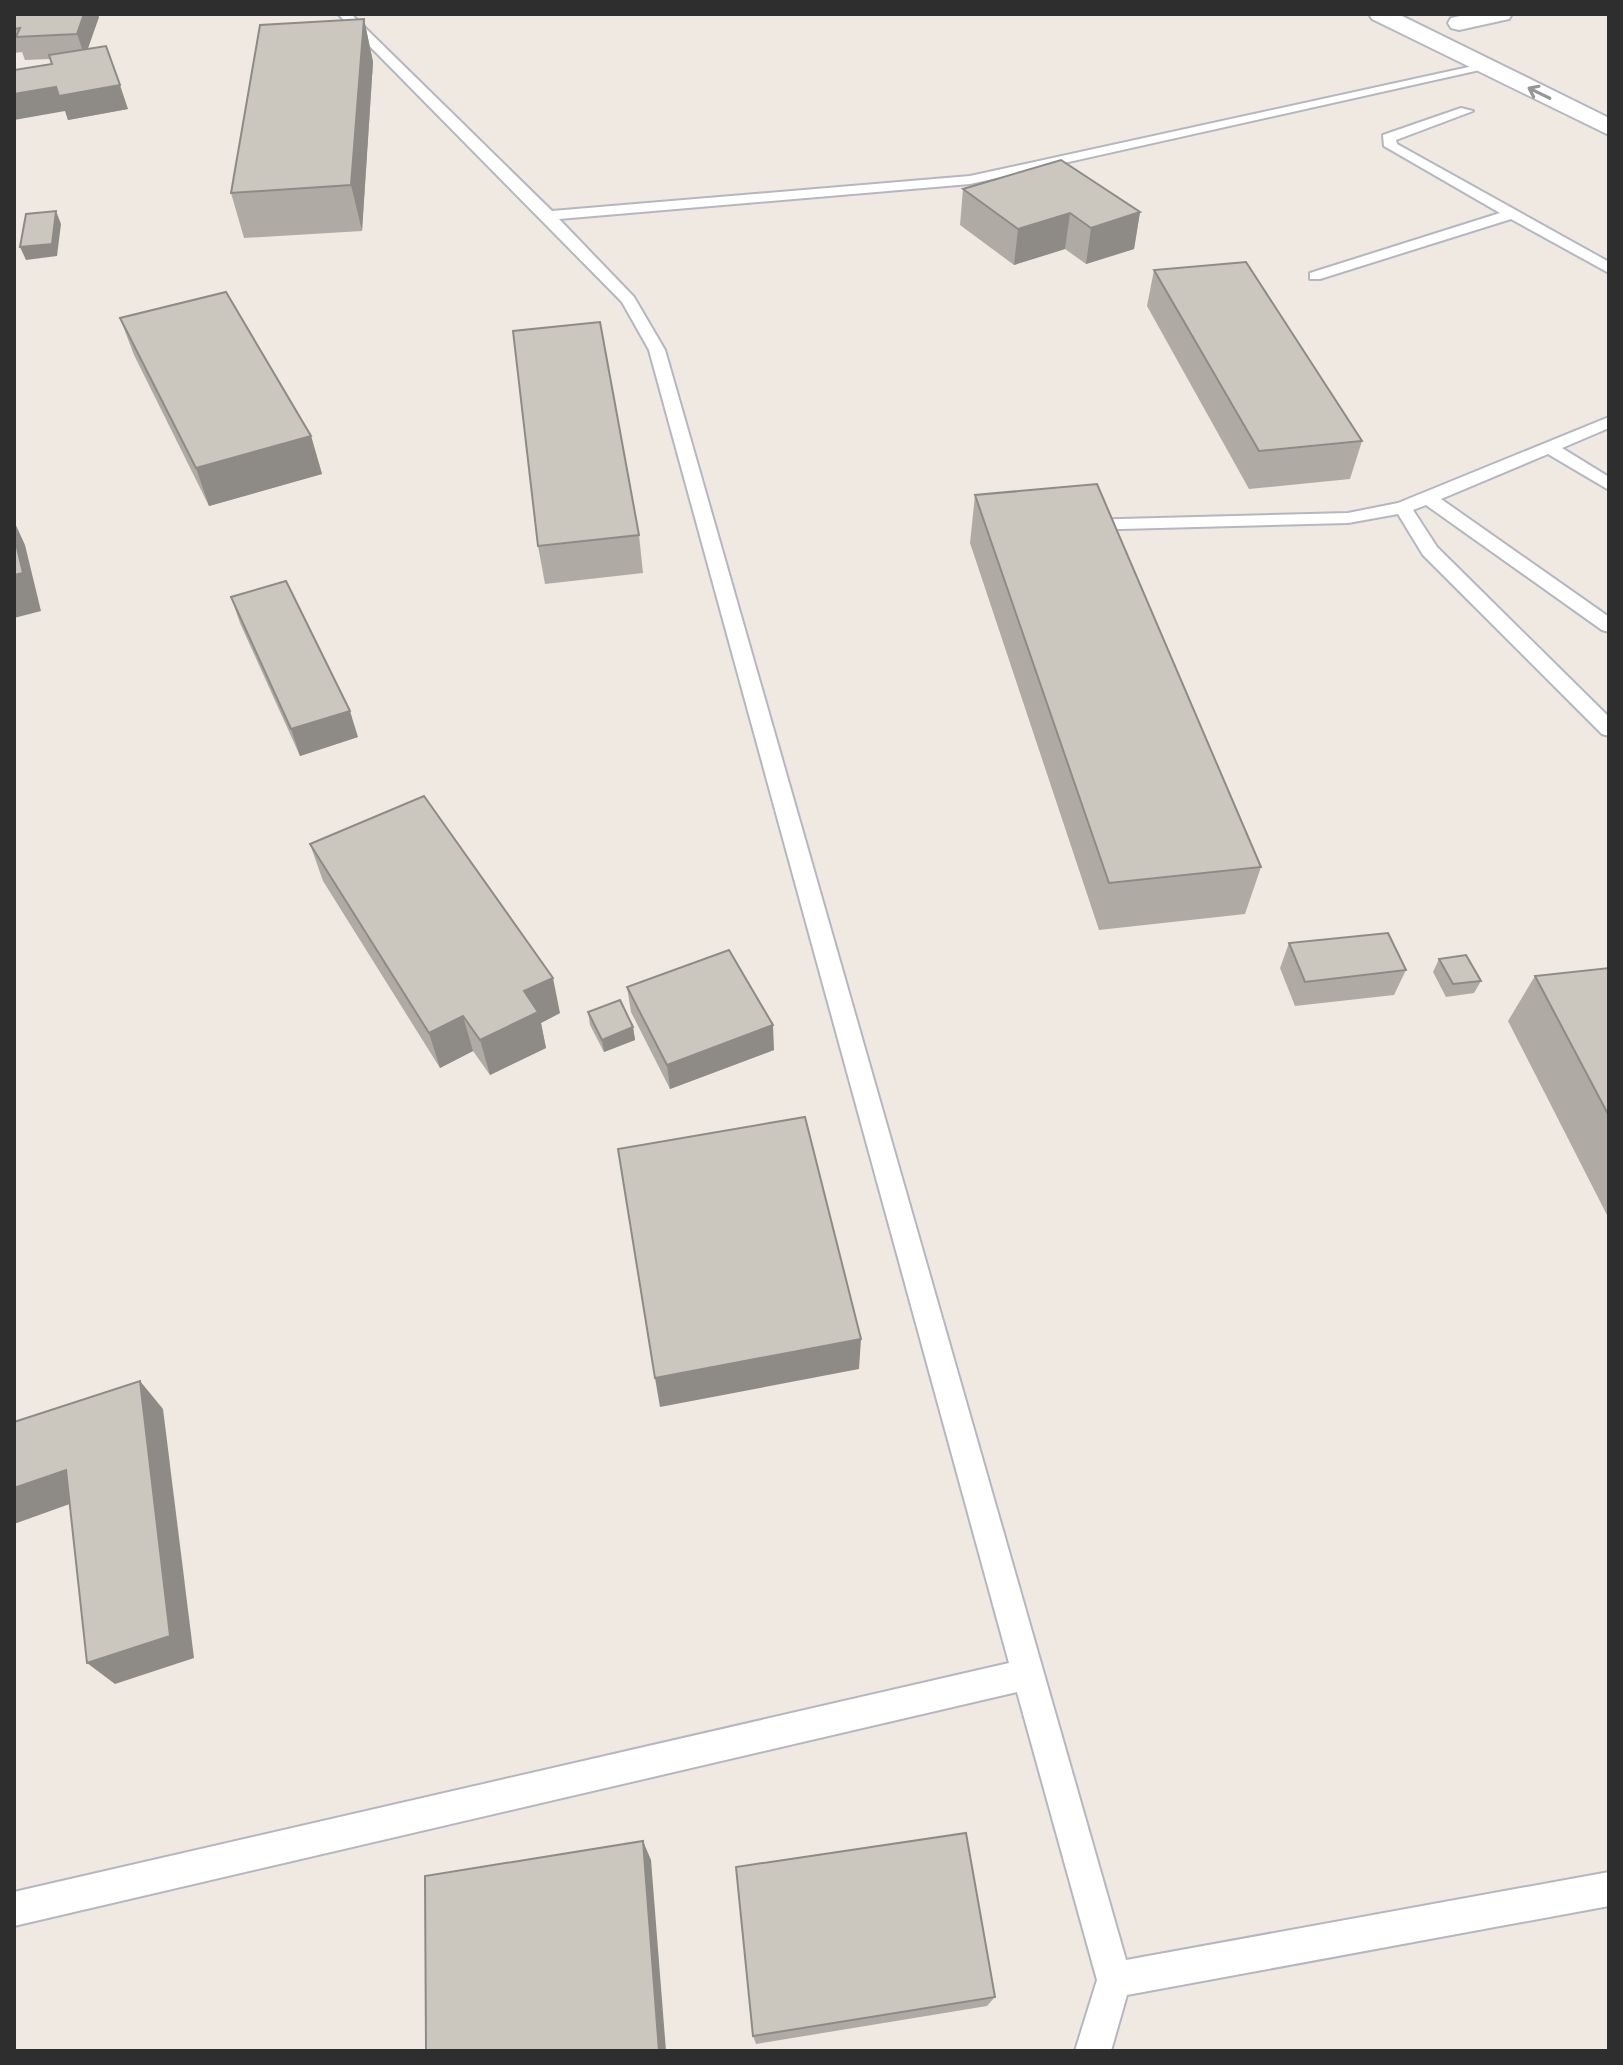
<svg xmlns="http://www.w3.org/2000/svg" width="1623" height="2065" font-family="'Fira Sans Condensed',sans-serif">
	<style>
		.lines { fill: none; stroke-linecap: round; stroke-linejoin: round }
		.lane-casing { stroke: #b4b7c1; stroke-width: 4 }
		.street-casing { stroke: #b4b7c1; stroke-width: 4 }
		.secondary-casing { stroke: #b4b7c1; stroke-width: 4 }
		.lane { fill: #fff; fill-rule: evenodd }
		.street { fill: #fff; fill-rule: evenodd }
		.secondary { fill: #fff; fill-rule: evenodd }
		.wall { fill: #afaba4 }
		.shaded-wall { fill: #8e8b86 }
		.building { fill: #cbc7bf; stroke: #8e8b86; stroke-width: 2 }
		.oneway { stroke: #969696 }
	</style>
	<rect width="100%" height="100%" fill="#efe9e1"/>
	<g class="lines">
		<defs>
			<g id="lane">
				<path d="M338 14H351L552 211 970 176 1487 63 1493 67 970 184 559 219 634 297 665 350 1126 1960 1609 1872V1906L1127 1995 1111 2051H1075L1097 1980 1017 1692 14 1926V1892L1009 1663 649 350 622 302Z"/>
				<path d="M1461 108 1473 111 1396 140 1397 144 1609 262V273L1511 219 1320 279H1310V273L1500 213 1384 146 1383 135Z"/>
				<path d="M1609 417V428L1562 448 1609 477V490L1548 454 1441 499 1609 617V632L1602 630 1426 505 1413 510 1437 547 1609 717V736L1602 734 1423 555 1398 514 1348 523 1083 530 1074 525 1083 520 1348 513 1398 503Z"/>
			</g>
			<path id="street" d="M1469 14H1512L1509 19 1459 30 1451 28 1448 23 1451 18Z"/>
			<path id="secondary" d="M1369 14H1398L1609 118V135L1372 19Z"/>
		</defs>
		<use href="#lane" class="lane-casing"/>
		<use href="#street" class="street-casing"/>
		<use href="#secondary" class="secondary-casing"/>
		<use href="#lane" class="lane"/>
		<use href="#street" class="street"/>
		<use href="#secondary" class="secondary"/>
	</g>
	<g class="wall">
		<path d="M14 14 99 17 87 49 128 109 68 120 50 59 25 60 22 52 14 53Z"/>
		<path d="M364 19 373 62 362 231 244 238 231 193Z"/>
		<path d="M963 189 1140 212 1134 249 1086 264 1065 249 1014 265 960 225Z"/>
		<path d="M1154 270 1362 441 1350 479 1249 489 1147 306Z"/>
		<path d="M120 318 311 436 322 474 209 506 134 355Z"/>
		<path d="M975 495 1261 867 1245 914 1099 930 970 543Z"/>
		<path d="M639 535 643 573 545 584 538 546Z"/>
		<path d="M231 597 358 737 300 756 240 623Z"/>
		<path d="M310 844 560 1013 541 1023 546 1048 490 1075 473 1051 440 1068 323 881Z"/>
		<path d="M1289 943 1406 970 1394 995 1295 1006 1280 968Z"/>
		<path d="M1439 959 1481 981 1474 993 1446 997 1433 972Z"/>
		<path d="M1609 968V1219L1508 1021 1535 976Z"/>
		<path d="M627 987 774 1050 670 1089 631 1012Z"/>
		<path d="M588 1012 633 1027 635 1040 604 1052 590 1025Z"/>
		<path d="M995 1997 987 2006 756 2044 753 2036Z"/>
	</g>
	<g class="shaded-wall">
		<path d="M84 14H98L99 17 85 57 77 34Z"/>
		<path d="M364 19 373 62 362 231 351 185Z"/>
		<path d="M120 85 128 109 68 120 65 111 14 120V94L56 87Z"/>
		<path d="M56 211 61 224 57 256 26 260 20 247Z"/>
		<path d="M1140 212 1134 249 1086 264 1091 228Z"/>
		<path d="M1070 213 1065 249 1014 265 1018 229Z"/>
		<path d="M311 436 322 474 209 506 196 468Z"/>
		<path d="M14 521 25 545 41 611 14 618Z"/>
		<path d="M350 711 358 737 300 756 291 729Z"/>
		<path d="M553 978 560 1013 541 1023 546 1048 490 1075 480 1040 524 991Z"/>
		<path d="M463 1016 473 1051 440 1068 429 1033Z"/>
		<path d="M773 1025 774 1050 670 1089 667 1065Z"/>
		<path d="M633 1027 635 1040 604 1052 602 1040Z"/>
		<path d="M861 1339 859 1369 660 1407 655 1378Z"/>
		<path d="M140 1381 163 1409 194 1658 115 1684 87 1663Z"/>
		<path d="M66 1470 92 1496 14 1524V1488Z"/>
		<path d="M643 1841 651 1860 666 2051H659Z"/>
	</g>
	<g class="building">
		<path d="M14 14H84L77 34 16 37 20 28 14 29Z"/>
		<path d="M364 19 351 185 231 193 260 25Z"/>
		<path d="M106 46 120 85 59 96 56 87 14 94V70L52 64 49 55Z"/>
		<path d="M1061 160 1140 212 1091 228 1070 213 1018 229 963 189Z"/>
		<path d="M56 211 52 244 20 247 26 214Z"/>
		<path d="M1246 262 1362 441 1259 451 1154 270Z"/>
		<path d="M226 292 311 436 196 468 120 318Z"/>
		<path d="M600 322 639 535 538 546 513 331Z"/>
		<path d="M1097 484 1261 867 1109 883 975 495Z"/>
		<path d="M14 535 23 573 14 575Z"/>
		<path d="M286 581 350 711 291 729 231 597Z"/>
		<path d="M424 796 553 978 524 991 538 1012 480 1040 463 1016 429 1033 310 844Z"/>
		<path d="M1388 933 1406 970 1305 982 1289 943Z"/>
		<path d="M729 950 773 1025 667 1065 627 987Z"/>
		<path d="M1466 955 1481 981 1453 984 1439 959Z"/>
		<path d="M1609 968V1116L1535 976Z"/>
		<path d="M620 1000 633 1027 602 1040 588 1012Z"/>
		<path d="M805 1117 861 1339 655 1378 618 1149Z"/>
		<path d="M140 1381 170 1636 87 1663 66 1470 14 1488V1422Z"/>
		<path d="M966 1833 995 1997 753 2036 736 1867Z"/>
		<path d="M643 1841 659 2051H426L425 1876Z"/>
	</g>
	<defs><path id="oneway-shaft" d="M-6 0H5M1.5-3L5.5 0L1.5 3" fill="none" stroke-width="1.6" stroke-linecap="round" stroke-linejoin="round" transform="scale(2)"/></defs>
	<use class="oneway" href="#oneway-shaft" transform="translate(1539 93) rotate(-154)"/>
	<rect width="1623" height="2065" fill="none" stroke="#2e2e2e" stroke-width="32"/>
</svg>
